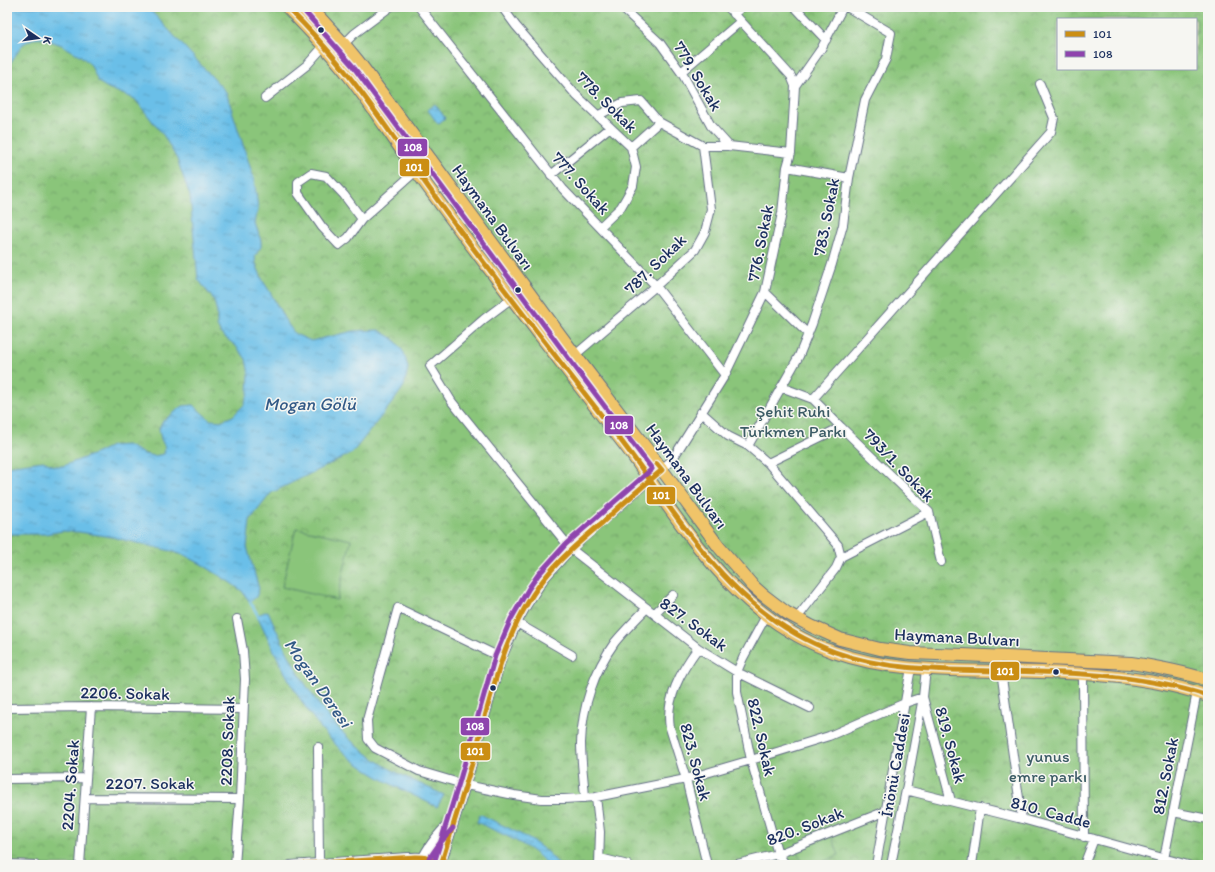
<svg xmlns="http://www.w3.org/2000/svg" width="1215" height="872" font-family="Itim,sans-serif">
  <style>
    .park { fill: url(#park-crowns); stroke: #527a6c; fill-rule: evenodd }
    .garden { fill: #8ac57a; stroke: #527a6c }
    .water { fill: url(#water-ripples); stroke: #4377a3 }
    .lines { fill: none; stroke-linecap: round; stroke-linejoin: round }
    .stream { stroke: #6bbfe8; stroke-width: 2.5 }
    .minor-casing { stroke: #646f85; stroke-width: 10 }
    .highway-casing { stroke: #646f85; stroke-width: 14 }
    .minor { stroke: #fff; stroke-width: 8 }
    .highway { stroke: #f0c469; stroke-width: 12 }
    .bus-1-casing { stroke: #f6f6f2; stroke-width: 8 }
    .bus-2-casing { stroke: #f6f6f2; stroke-width: 8 }
    .bus-1 { stroke: #cb8e13; stroke-width: 5 }
    .bus-2 { stroke: #8e44ad; stroke-width: 5 }
    .bus-dot { fill: #1b2f5e; stroke: #f6f6f2; stroke-width: 1.5 }
    .labels { text-anchor: middle; dominant-baseline: central; stroke-width: 3; stroke-linejoin: round; paint-order: stroke }
    .street-label { font-size: 17px; fill: #1b2f5e; stroke: #f6f6f2 }
    .park-label { font-size: 17px; fill: #3c5c66; stroke: #f6f6f2 }
    .water-label { font-size: 18px; font-style: italic; fill: #335a87; stroke: #f6f6f2 }
    .line-badge { stroke: #f6f6f2; stroke-width: 1.5 }
    .badge-label { font-size: 11px; text-anchor: middle; font-weight: bold; fill: #fff }
  </style>
  <defs>
    <pattern id="park-crowns" width="20" height="18" patternUnits="userSpaceOnUse"><rect width="20" height="18" fill="#8ac57a"/><path d="M2 6a3 3 0 1 1 6 0M12 15a3 3 0 1 1 6 0" fill="none" stroke="#70a067"/></pattern>
    <pattern id="water-ripples" width="26" height="14" patternUnits="userSpaceOnUse"><rect width="26" height="14" fill="#6bbfe8"/><path d="M2 4q2-2 4 0t4 0M15 11q2-2 4 0t4 0" fill="none" stroke="#579cbf"/></pattern>
  </defs>
  <rect width="100%" height="100%" fill="#f6f6f2"/>
  <filter id="ink" filterUnits="userSpaceOnUse"><feTurbulence type="fractalNoise" baseFrequency=".025" numOctaves="2"/><feDisplacementMap in="SourceGraphic" scale="8" xChannelSelector="R" yChannelSelector="G"/><feConvolveMatrix kernelMatrix="1 2 1 2 8 2 1 2 1" color-interpolation-filters="sRGB"/></filter>
  <filter id="wash" filterUnits="userSpaceOnUse"><feTurbulence type="fractalNoise" baseFrequency=".012" numOctaves="4" result="noise"/><feDisplacementMap in="SourceGraphic" scale="16" xChannelSelector="R" yChannelSelector="G"/><feGaussianBlur stdDeviation="0.9" result="paint"/><feColorMatrix in="noise" values="0 0 0 0 0 0 0 0 0 0 0 0 0 0 0 0 0 1.4 0 .05"/><feComposite in="paint" operator="in"/></filter>
  <g filter="url(#wash)">
    <rect width="100%" height="100%" fill="#ece7cd"/>
    <path class="park" d="M7 7H1208V865H7ZM1058 19H1196V69H1058Z"/>
    <path class="garden" d="M296 528 351 540 337 600 282 587Z
      M831 836 839 855 815 865H803L796 849Z"/>
    <path class="water" d="M7 7H145L153 13 226 92 254 179 258 208 255 223 261 241V247L258 251 255 257 256 264 263 281 270 292 285 320 295 334 311 341 354 331 379 330 394 339 404 353 408 368 404 386 395 399 352 453 271 493 250 520 247 547 259 589 256 597 250 602 242 591 231 583 203 565 186 556 171 551 112 537 79 532 63 531 45 534H7V466L43 461 54 466H63L97 453 111 446 127 445 144 454 154 456 164 454 165 447 161 439 159 429 163 421 183 406 193 405 210 420 221 421 233 416 244 405 248 394 249 374 246 359 236 346 221 334 217 326V313L214 300 198 279 190 196 177 159 164 136 135 99 108 88 98 82 91 65 81 56 62 45 42 38 32 39 23 44 7 68Z
      M435 104 445 118 438 124 428 110Z
      M268 611C293 668 323 725 376 760 396 774 421 784 444 795L437 807C410 793 381 781 357 763 308 727 282 668 257 615Z
      M480 814C508 829 539 839 559 865H548C530 844 501 834 477 822Z"/>
    <g class="lines">
      <path class="stream" d="M250 602 259 617"/>
    </g>
  </g>
  <g filter="url(#ink)">
    <g class="lines">
      <g class="minor-casing">
        <path id="minor" d="M419 7 563 189 656 286 725 375
          M502 7 516 26 576 95 631 147 636 167 633 186 621 207 600 227
          M621 7 660 43 683 75 711 126 729 146
          M728 7 791 76 795 86
          M795 7 826 40
          M734 14 742 7
          M344 44 354 34 390 7
          M681 72 741 21
          M265 98 307 65 324 46
          M597 116 622 103 641 101 659 122
          M631 147 659 122 703 146H729L791 153
          M787 167 849 178
          M551 175 609 128
          M362 219 344 195 326 176 311 173 298 182V193L322 227 339 245 348 238 362 219 416 171
          M765 292 808 334
          M512 298 484 319 430 366 452 402 571 549 698 648 737 672 810 708
          M575 355 656 286 695 250 705 232 711 209 703 146
          M781 387 813 399 841 427
          M813 399 1051 132 1054 118 1040 84
          M701 412 728 436 748 446 768 463 838 545 841 557 836 568 797 618
          M748 446 799 356 812 324 832 264 843 225 849 178 865 100 886 59 891 33 847 7
          M768 463 841 427 929 512 841 557
          M929 512 941 562
          M654 614 673 595
          M766 616 743 658 737 672V692L751 760 778 854 786 865
          M517 623 572 655
          M698 648C681 671 665 699 670 728L686 779 707 865
          M502 658 398 608 367 720 368 739 375 748 419 771 466 785 514 795 542 799H564L596 797 686 779 751 760 829 736 905 703 923 697 951 801
          M1001 671 1022 819
          M1083 674 1084 837
          M7 708 91 707 243 709
          M318 747 319 863
          M7 779 85 778
          M906 790 1022 819 1188 865
          M596 797 600 832 599 865
          M85 798 240 799
          M585 798C584 780 581 761 581 743 582 707 594 671 615 642 625 630 636 619 647 608
          M1173 812 1208 819
          M423 857C431 841 444 828 456 815
          M600 858 628 865
          M7 864 35 865
          M80 865 91 707
          M235 865 240 799 245 679 243 651 237 619
          M290 865 408 857C418 857 431 855 438 865
          M412 865 416 860 423 858
          M441 865 466 785 494 685 502 658 517 623 527 605 544 579 571 549 672 460 725 375 765 292 782 213 787 167 791 153 795 86 821 49 843 7
          M733 865 778 854 886 811
          M876 865 911 668
          M891 865 906 790 923 697 926 669
          M972 865 980 808
          M1084 865 1094 839
          M1161 865 1164 859 1197 692"/>
      </g>
      <g class="highway-casing">
        <path id="highway" d="M287 7C308 29 330 51 349 76 373 107 394 140 417 172 476 254 539 333 600 413 613 430 626 446 638 463 690 538 743 621 834 652 888 671 944 670 1000 671 1051 672 1103 673 1154 682 1172 685 1190 690 1208 696
          M310 7 344 44 358 61 575 355 649 452 719 547 753 586 762 594 787 613 811 626 840 639 880 649 910 653 963 655 1131 663C1157 667 1183 672 1208 680"/>
      </g>
      <use href="#minor" class="minor"/>
      <use href="#highway" class="highway"/>
      <g class="bus-1-casing">
        <path id="bus-1" d="M287 7C306 26 324 45 341 66 376 109 406 157 439 202 497 282 559 360 619 438 683 521 730 614 835 652 887 671 945 670 1000 671 1070 672 1141 674 1208 696
          M290 865 416 857C425 857 432 858 438 865
          M441 865C453 825 466 786 477 746 493 688 506 627 544 579 561 557 582 540 603 522 622 504 642 487 662 470L657 464"/>
      </g>
      <g class="bus-2-casing">
        <path id="bus-2" d="M305 12 352 65 569 359 652 469 566 544 538 575 529 588 511 619 495 656 459 783 434 863
          M380 865 426 863 440 843 453 828"/>
      </g>
      <use href="#bus-1" class="bus-1"/>
      <use href="#bus-2" class="bus-2"/>
    </g>
  </g>
  <g class="bus-dot">
    <circle cx="321" cy="30" r="3.5"/>
    <circle cx="518" cy="290" r="3.5"/>
    <circle cx="1056" cy="672" r="3.5"/>
    <circle cx="493" cy="688" r="3.5"/>
  </g>
  <g class="labels">
    <g class="street-label">
      <text transform="translate(698 76) rotate(59)">779. Sokak</text>
      <text transform="translate(607 102) rotate(45)">778. Sokak</text>
      <text transform="translate(581 183) rotate(48)">777. Sokak</text>
      <text transform="translate(493 217) rotate(54)">Haymana Bulvarı</text>
      <text transform="translate(826 217) rotate(-79)">783. Sokak</text>
      <text transform="translate(760 243) rotate(-79)">776. Sokak</text>
      <text transform="translate(655 264) rotate(-44)">787. Sokak</text>
      <text transform="translate(899 465) rotate(46)">793/1. Sokak</text>
      <text transform="translate(687 476) rotate(54)">Haymana Bulvarı</text>
      <text transform="translate(694 624) rotate(36)">827. Sokak</text>
      <text transform="translate(957 637) rotate(3)">Haymana Bulvarı</text>
      <text transform="translate(125 693) rotate(1)">2206. Sokak</text>
      <text transform="translate(762 737) rotate(77)">822. Sokak</text>
      <text transform="translate(227 741) rotate(-88)">2208. Sokak</text>
      <text transform="translate(951 745) rotate(75)">819. Sokak</text>
      <text transform="translate(696 762) rotate(75)">823. Sokak</text>
      <text transform="translate(895 765) rotate(-80)">İnönü Caddesi</text>
      <text transform="translate(1165 776) rotate(-79)">812. Sokak</text>
      <text x="150" y="783">2207. Sokak</text>
      <text transform="translate(70 785) rotate(-86)">2204. Sokak</text>
      <text transform="translate(1051 812) rotate(15)">810. Cadde</text>
      <text transform="translate(805 826) rotate(-21)">820. Sokak</text>
    </g>
    <g class="park-label">
      <text x="793" y="411">Şehit Ruhi<tspan x="793" dy="20">Türkmen Parkı</tspan></text>
      <text x="1048" y="756">yunus<tspan x="1048" dy="20">emre parkı</tspan></text>
    </g>
    <g class="water-label">
      <text x="310" y="404">Mogan Gölü</text>
      <text transform="translate(318 683) rotate(55)">Mogan Deresi</text>
    </g>
  </g>
  <g class="line-badge">
    <rect x="397" y="138" width="31" height="19" rx="4" fill="#8e44ad"/>
    <rect x="399" y="158" width="31" height="19" rx="4" fill="#cb8e13"/>
    <rect x="604" y="415" width="30" height="20" rx="4" fill="#8e44ad"/>
    <rect x="646" y="486" width="30" height="19" rx="4" fill="#cb8e13"/>
    <rect x="990" y="661" width="30" height="20" rx="4" fill="#cb8e13"/>
    <rect x="460" y="717" width="30" height="19" rx="4" fill="#8e44ad"/>
    <rect x="460" y="742" width="31" height="19" rx="4" fill="#cb8e13"/>
  </g>
  <g class="badge-label">
    <text x="413" y="151">108</text>
    <text x="414" y="171">101</text>
    <text x="619" y="429">108</text>
    <text x="661" y="499">101</text>
    <text x="1005" y="675">101</text>
    <text x="475" y="730">108</text>
    <text x="475" y="755">101</text>
  </g>
  <rect width="1215" height="872" fill="none" stroke="#f6f6f2" stroke-width="24"/>
  <rect x="1057" y="18" width="140" height="52" fill="#f6f6f2" stroke="#9ea6b7"/>
  <rect x="1065" y="31" width="20" height="6" fill="#cb8e13" stroke="#9ea6b7"/>
  <text x="1093" y="38" font-size="12" fill="#1b2f5e">101</text>
  <rect x="1065" y="51" width="20" height="6" fill="#8e44ad" stroke="#9ea6b7"/>
  <text x="1093" y="58" font-size="12" fill="#1b2f5e">108</text>
  <g transform="translate(38 38) rotate(103)" stroke="#f6f6f2" stroke-width="3" paint-order="stroke">
  <path d="M0-3L7 15L0 10L-7 15Z" fill="#1b2f5e"/>
  <text y="-6" font-size="11" font-weight="bold" text-anchor="middle" fill="#1b2f5e">K</text>
  </g>
</svg>
